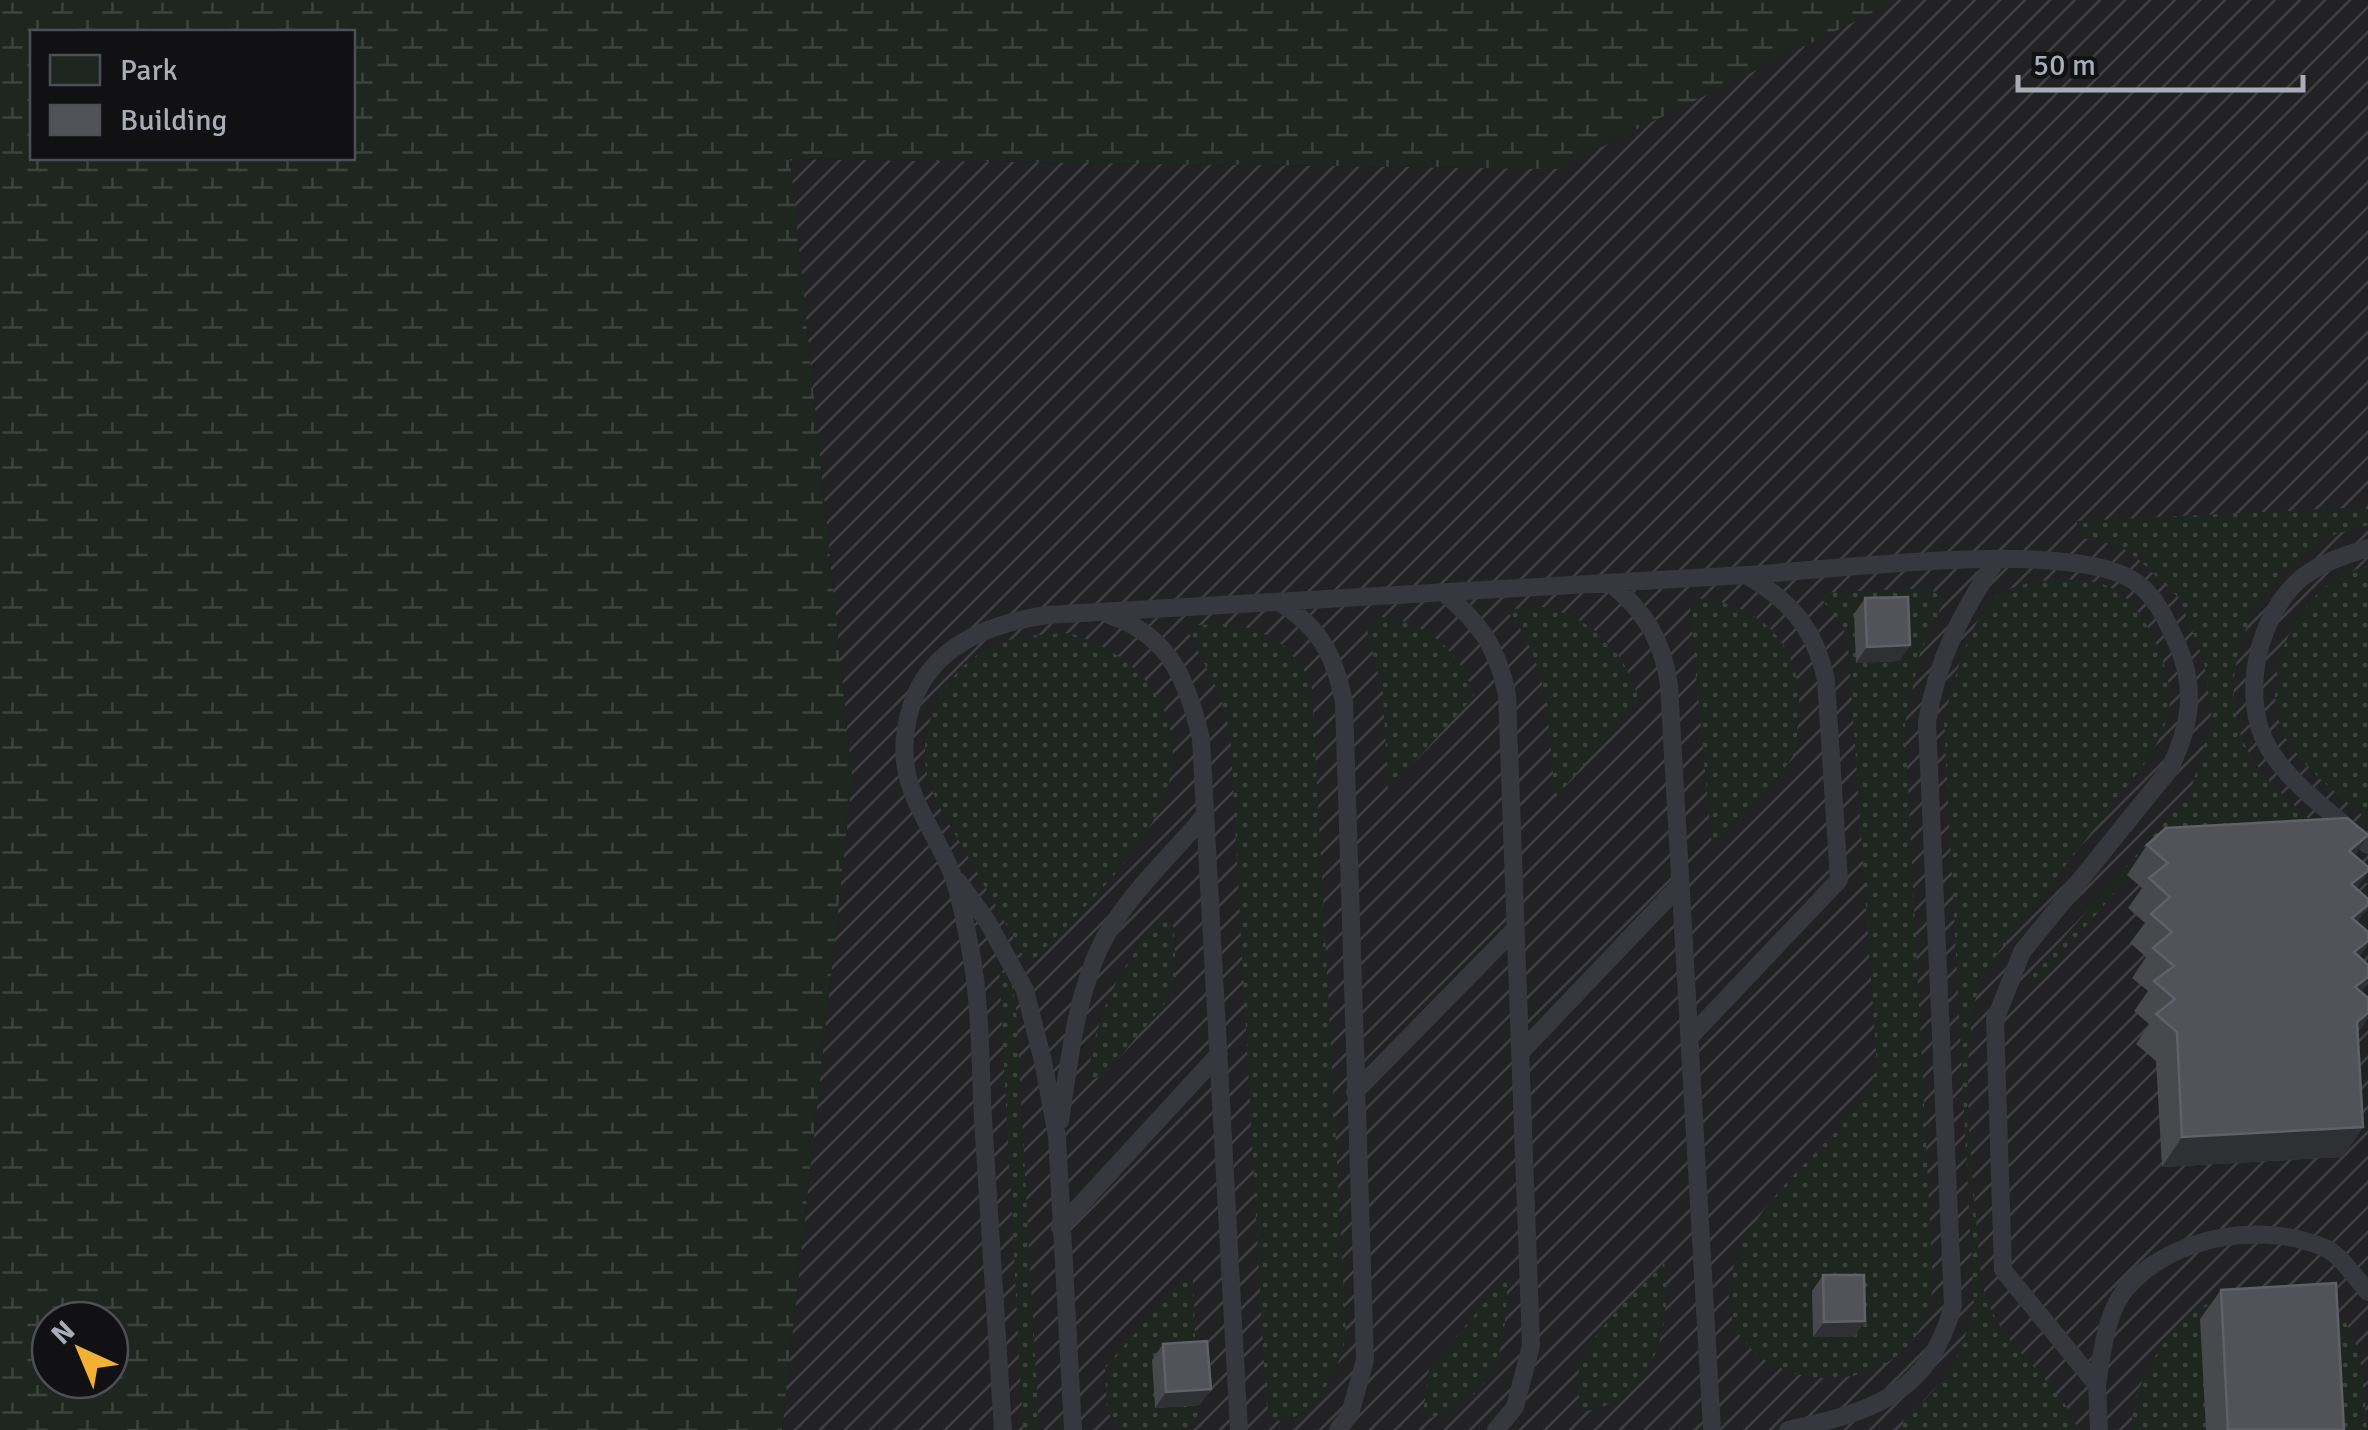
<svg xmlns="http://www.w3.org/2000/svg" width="2368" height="1430" font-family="Signika,sans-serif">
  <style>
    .industrial { fill: url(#industrial-furrows) }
    .green { fill: url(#green-dots) }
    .wetland { fill: url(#wetland-marsh); fill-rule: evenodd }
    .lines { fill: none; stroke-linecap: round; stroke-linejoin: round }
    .service { stroke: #37383d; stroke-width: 18 }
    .wall { fill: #47494d }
    .shaded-wall { fill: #2f3033 }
    .building { fill: #525359; stroke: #5f6168; stroke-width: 2.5 }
  </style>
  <defs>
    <pattern id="industrial-furrows" width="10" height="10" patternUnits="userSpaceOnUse" patternTransform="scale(2.5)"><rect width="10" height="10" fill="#222225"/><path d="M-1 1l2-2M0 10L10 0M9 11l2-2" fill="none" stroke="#3f3f43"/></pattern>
    <pattern id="green-dots" width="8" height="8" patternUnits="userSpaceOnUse" patternTransform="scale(2.5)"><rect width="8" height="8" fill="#1e261f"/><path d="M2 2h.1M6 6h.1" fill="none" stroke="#3c433d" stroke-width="1.8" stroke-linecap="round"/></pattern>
    <pattern id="wetland-marsh" width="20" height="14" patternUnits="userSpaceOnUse" patternTransform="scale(2.5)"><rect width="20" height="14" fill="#1e261f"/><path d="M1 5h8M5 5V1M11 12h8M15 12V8" fill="none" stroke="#3c433d"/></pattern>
  </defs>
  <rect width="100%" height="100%" fill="#161618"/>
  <path class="industrial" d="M1898 0H2368V1430H782L852 778 790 159 1556 169Z"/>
  <path class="green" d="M2366 507 2368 525C2356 529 2342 531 2331 536 2256 569 2208 677 2248 751 2271 793 2332 837 2368 870V884L2348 865 2146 857 2033 987 2031 975 2189 795 2212 721 2204 661 2180 599 2137 558 2119 546 2078 537 2077 521Z
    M2368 566V820C2342 797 2310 774 2290 745 2249 686 2298 579 2368 566Z
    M2065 579C2083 580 2102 581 2117 591 2145 610 2167 660 2170 693 2172 716 2160 738 2149 758L1986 968C1952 1040 1976 1196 1981 1280 1997 1352 2058 1373 2078 1430H1902C1903 1412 1913 1410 1925 1399 1953 1373 1964 1343 1974 1307L1944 721C1952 687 1971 609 2003 592 2022 582 2045 580 2065 579Z
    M1930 588 1944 601 1920 653 1905 724 1933 1284C1921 1430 1688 1393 1735 1262 1758 1197 1826 1149 1867 1096L1877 1067 1848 644 1842 625 1817 593Z
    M1696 598C1767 604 1807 652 1798 723 1797 732 1797 746 1794 754 1785 773 1729 827 1712 847L1690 609Z
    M1537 606C1590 615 1624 648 1639 700L1555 798C1548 731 1552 663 1506 610Z
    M1380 617C1425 619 1463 654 1474 696L1388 792 1383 693 1367 630 1370 621Z
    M1229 624C1270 630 1298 649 1312 688L1346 1334C1340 1370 1320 1408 1284 1422L1273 1419 1266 1403 1230 731 1219 693 1188 631 1197 625Z
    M1070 633C1110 647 1143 667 1162 706 1210 807 1088 898 1029 966 1007 926 985 886 962 846 950 825 934 802 928 778 914 724 950 660 1002 642 1025 635 1046 634 1070 633Z
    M1169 920 1174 928 1176 983 1171 996 1104 1076 1093 1079 1088 1073C1099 1008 1117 972 1158 921Z
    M999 968 1012 987 1016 1007 1039 1430H1023Z
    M1664 1263C1673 1321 1657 1400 1586 1411 1550 1362 1634 1295 1664 1263Z
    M1186 1276 1193 1281 1196 1357 1155 1407 1200 1405 1197 1418 1183 1430H1119L1107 1411 1105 1367Z
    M1503 1281 1507 1284C1506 1347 1499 1398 1428 1419L1423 1414 1429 1369Z
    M2230 1295C2257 1297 2289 1295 2315 1301 2366 1313 2364 1391 2367 1430H2132C2129 1390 2166 1328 2200 1308 2209 1302 2220 1299 2230 1295Z"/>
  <path class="wetland" d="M0 0H1898L1557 169 790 159 852 778 782 1430H0ZM32 32H352V158H32ZM50 1320H110V1380H50Z"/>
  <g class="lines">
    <path class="service" d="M2368 548C2346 555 2323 562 2304 576 2258 612 2239 696 2268 747 2290 785 2336 816 2368 845
      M1746 575C1832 570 2064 539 2131 579 2155 593 2167 621 2178 646 2197 690 2190 728 2169 770L2022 952 1995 1020 2003 1270 2097 1385 2099 1430
      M1610 583C1645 611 1663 641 1669 685L1712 1430
      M1444 593C1480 623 1497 647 1507 694L1531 1346 1515 1407 1496 1430
      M1279 602C1320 627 1335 656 1344 703L1365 1360 1350 1414 1338 1430
      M1111 616C1170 635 1188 683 1201 739L1239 1430
      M958 881 987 921 1025 990 1043 1061 1057 1136 1073 1430
      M1520 1053 1680 885
      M1355 1092 1514 930
      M1060 1121C1069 1063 1075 1003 1099 949 1122 900 1170 857 1204 816
      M1060 1227 1219 1054
      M2097 1385C2102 1353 2106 1308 2130 1284 2178 1235 2263 1221 2325 1248 2341 1255 2356 1279 2368 1292
      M1003 1430C996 1326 990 1223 983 1119 980 1064 981 1007 971 953 966 927 961 896 951 871 926 812 889 780 911 707 930 646 990 623 1047 615L1746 575C1791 601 1815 629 1826 680L1839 880 1690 1037
      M1788 1430C1870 1412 1929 1396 1953 1305L1927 722C1937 660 1961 613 1996 561"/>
  </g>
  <path class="wall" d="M1865 598 1910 645 1899 661 1856 663 1854 614Z
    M2147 845 2354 856 2368 867V872L2356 889 2357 923 2368 932V944L2359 957 2368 965V982L2361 992 2368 998V1018L2358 1032 2363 1127 2342 1157 2162 1167 2156 1061 2136 1044 2149 1024 2134 1011 2148 991 2132 978 2146 957 2130 943 2145 923 2128 908 2142 888 2127 875Z
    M1823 1275 1854 1337H1813L1812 1291Z
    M2221 1290 2344 1430H2206L2200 1319Z
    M1163 1344 1200 1405 1155 1408 1152 1360Z"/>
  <path class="shaded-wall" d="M1910 645 1899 661 1856 663 1867 647Z
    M2368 836 2348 865 2349 851Z
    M2368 871V872L2349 899 2351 884Z
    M2368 905V907L2351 931 2352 918Z
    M2368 941V944L2353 966 2354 952Z
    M2368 977V982L2355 1001V987Z
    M2368 1013V1018L2356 1034 2357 1022Z
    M2363 1127 2342 1157 2162 1167 2182 1137Z
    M1865 1321 1854 1337H1813L1824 1322Z
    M1211 1389 1200 1405 1155 1408 1166 1392Z"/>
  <path class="building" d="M1908 597 1910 645 1867 647 1865 598Z
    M2347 818 2368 835 2349 851 2368 867V871L2351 884 2368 899V905L2352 918 2368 932V941L2354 952 2368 965V977L2355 987 2368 998V1013L2357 1022 2363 1127 2182 1137 2177 1032 2156 1014 2175 999 2154 981 2174 966 2153 948 2172 932 2151 914 2170 897 2149 878 2168 863 2147 845 2166 828Z
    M1823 1275H1864L1865 1321 1824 1322Z
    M2336 1283 2344 1430H2228L2221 1290Z
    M1207 1341 1211 1389 1166 1392 1163 1344Z"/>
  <rect x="30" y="30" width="325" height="130" fill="#111113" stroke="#4d4f55" stroke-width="2.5"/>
  <rect x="50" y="55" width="50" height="30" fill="#1e261f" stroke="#4d4f55" stroke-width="2.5"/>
  <text x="120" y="80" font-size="30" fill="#a8adb8">Park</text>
  <rect x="50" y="105" width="50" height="30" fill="#525359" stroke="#4d4f55" stroke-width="2.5"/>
  <text x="120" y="130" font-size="30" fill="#a8adb8">Building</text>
  <g transform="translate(80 1350) rotate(316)"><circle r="48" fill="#111113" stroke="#4d4f55" stroke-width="2.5"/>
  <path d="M0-8L18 38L0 25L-18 38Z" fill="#f2b134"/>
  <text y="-15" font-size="28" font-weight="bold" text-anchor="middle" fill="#a8adb8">N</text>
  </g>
  <path d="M2018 75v15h285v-15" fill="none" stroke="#a8adb8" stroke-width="5"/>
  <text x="2033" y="75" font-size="30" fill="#a8adb8" stroke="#111113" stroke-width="8" paint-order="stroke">50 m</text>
</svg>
